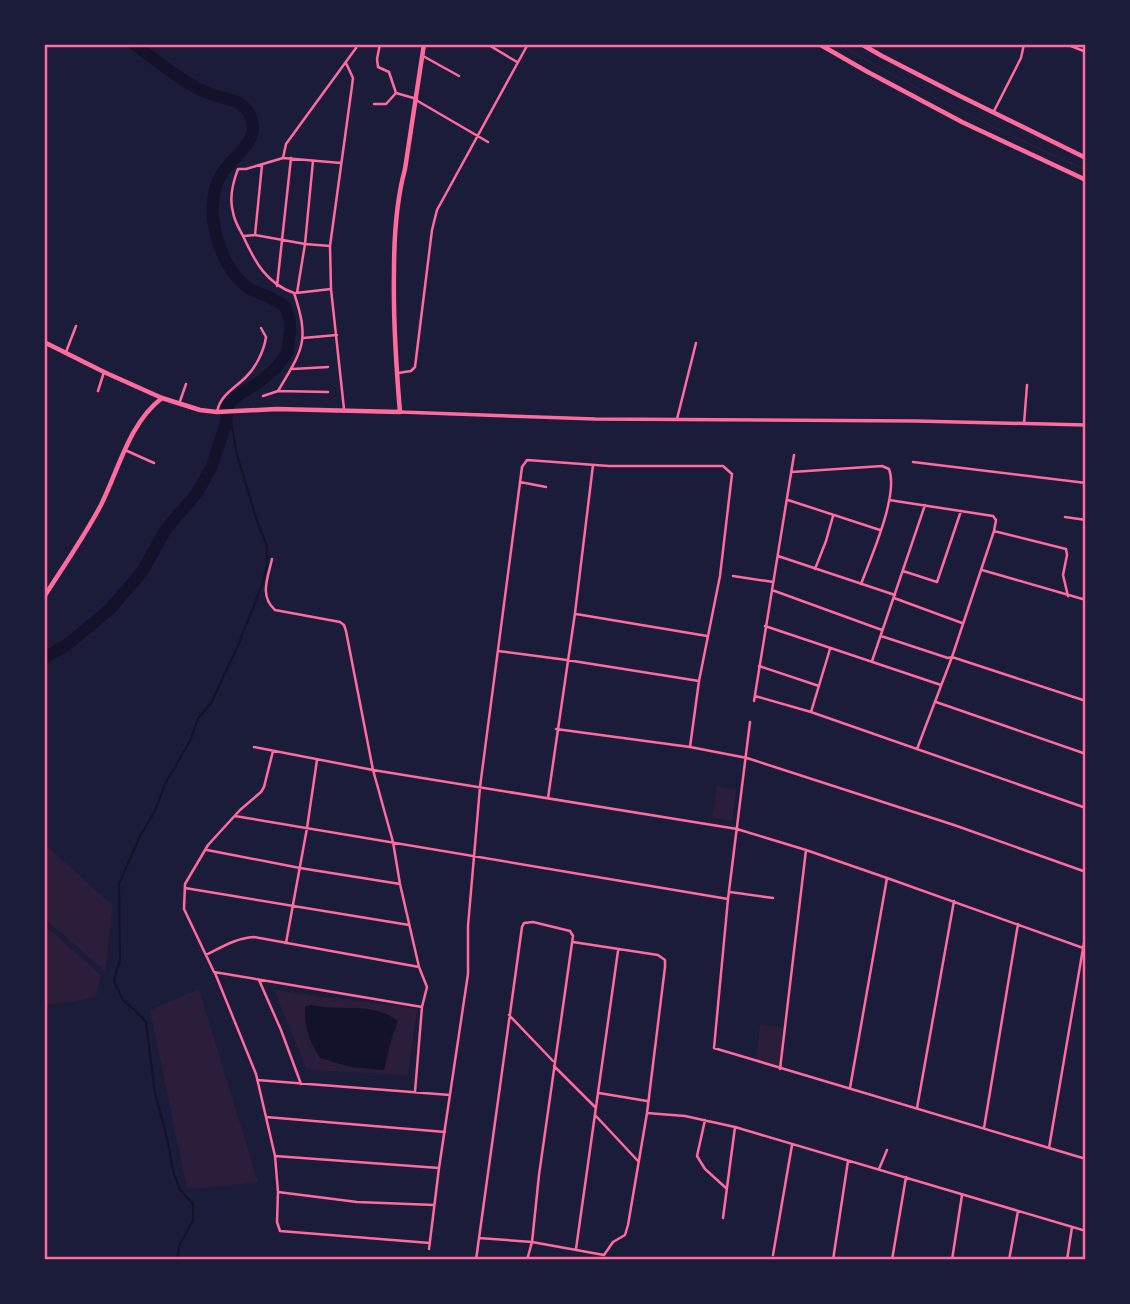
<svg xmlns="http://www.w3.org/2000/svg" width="1130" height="1304" font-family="'Crimson Pro',serif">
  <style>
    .green { fill: #2a1e3b }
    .water { fill: #12122b }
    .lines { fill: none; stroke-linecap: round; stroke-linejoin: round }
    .stream { stroke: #12122b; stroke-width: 2 }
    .river { stroke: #12122b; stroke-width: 12 }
    .minor { stroke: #ff6b9d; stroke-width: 2.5 }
    .tertiary { stroke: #ff6b9d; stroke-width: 3.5 }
    .secondary { stroke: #ff6b9d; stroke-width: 4.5 }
    .trunk { stroke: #ff6b9d; stroke-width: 4.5 }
    .neatline { fill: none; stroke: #ff6b9d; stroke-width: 2.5 }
  </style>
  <rect width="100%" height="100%" fill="#1b1b3a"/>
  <path class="green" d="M836 44H841C919 91 1003 132 1086 169V171C1001 133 917 91 836 44Z
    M717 786 736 789 732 821 712 818Z
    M44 843 113 906 105 971 44 918Z
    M44 925 101 975 96 997 75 1001 48 1004 44 1001Z
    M199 989 258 1182 187 1189 150 1010Z
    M274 990 417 1009 408 1075 307 1070Z
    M760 1024 783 1028 779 1068 756 1061Z"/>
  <path class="water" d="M312 1005C341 1012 372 1001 398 1021L392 1037 384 1070 351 1067 320 1058C308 1039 305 1029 305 1006Z"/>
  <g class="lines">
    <path class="stream" d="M177 1260 179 1246 193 1220V1204L180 1190 173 1171 168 1142 155 1093 146 1022 135 1010 123 1000 114 981 120 960 119 884 140 836 155 811 165 784 190 741 198 719 211 703 237 648 262 585 267 566V546L258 524 237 455 228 405"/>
    <path class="river" d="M44 658 68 644 110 609 142 572 166 529 197 493 212 466 226 423 228 405 237 396 261 381 276 368 287 353 290 333V320L285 306C279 302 273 299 267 296 260 293 252 291 247 287 218 265 202 207 221 175 229 161 245 152 251 137 255 128 252 114 244 107 235 98 217 98 205 92 179 80 156 60 134 44"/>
    <path class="minor" d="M380 44 377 59 378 67 389 72 396 93
      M487 44 517 62
      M1066 44 1086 52
      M423 56 459 76
      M416 100 488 142
      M374 104H386L396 93 417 99
      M994 111 1021 58 1024 44
      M283 158 286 144 356 48
      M255 235 262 165
      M244 236 255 235 305 244 330 246
      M277 286 291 158
      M296 293 331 289
      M297 293 305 244 313 161
      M303 338 337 335
      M66 352 76 326
      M293 369 328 367
      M398 373 411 371 415 367 432 230 437 210 528 44
      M98 391 104 372
      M278 391C303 349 310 341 294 293 267 284 255 262 244 238 240 230 234 221 233 212 229 198 233 182 238 169H246L283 158 341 163
      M263 396 278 391 328 392
      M179 404 186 384
      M344 409 331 289 330 246 352 86 353 78 346 63
      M217 412C220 395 235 388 246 377 256 367 264 351 266 337L261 328
      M677 419 696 343
      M1024 424 1027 385
      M125 450 154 463
      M913 462 1086 483
      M792 472 882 466 889 469C899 495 871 557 861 584
      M520 482 546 487
      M788 500 880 530
      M889 500 993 516 996 520 994 531 952 657 917 749
      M1065 517 1086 520
      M994 531 1066 549 1067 555 1063 575 1068 596
      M778 556 895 595
      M272 559C268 577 259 596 275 610L340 622 344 625 346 631 373 770 393 842 400 884 419 967 427 987 422 1007 415 1092
      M815 569 826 541 833 516
      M982 570 1086 600
      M903 571 937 582 961 511
      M733 576 773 582
      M772 590 882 630
      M894 598 962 623
      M576 614 707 636
      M765 626 941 685
      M881 636 948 658 952 657 1086 701
      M498 651 567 660 699 681
      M872 661 925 505
      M759 666 819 686
      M755 696 811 712 1086 808
      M754 701 794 455
      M936 702 1086 754
      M811 712 830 649
      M750 722 728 899 714 1048 1086 1159
      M556 729 690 747 747 758 954 825 1086 872
      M254 747 373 770 737 829 806 850 887 878 1086 949
      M273 751 264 787 261 792 240 810 208 845 185 884 184 909 214 972 422 1007
      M548 798 575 613 593 465
      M235 816 728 899
      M207 850 300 868 400 884
      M185 888 409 925
      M730 892 773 898
      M286 943 307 828 317 760
      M206 955C222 947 236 938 254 937L419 967
      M215 973 256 1074 275 1156 278 1192 277 1222 280 1231 430 1243
      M259 980 281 1030 301 1084
      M509 1015 553 1061
      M554 1066 596 1108
      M780 1069 806 850
      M257 1080 450 1095
      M850 1088 887 878
      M599 1093 647 1101
      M917 1108 954 901
      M647 1113 685 1116 735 1127 1086 1231
      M595 1115 638 1161
      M266 1117 445 1132
      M705 1120 697 1156 705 1169 726 1188
      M984 1128 1018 924
      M1049 1148 1086 931
      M275 1156 439 1168
      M879 1169 887 1150
      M278 1192 357 1202 434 1205
      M723 1218 735 1127
      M479 1238 532 1242 604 1255 613 1242 625 1235 628 1225 647 1113 665 967V960L658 955 573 942
      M429 1249 439 1168 468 974V926L480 787 522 467 527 460 609 466H723L732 474 720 576 699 681 690 747
      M576 1249 618 951
      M773 1255 792 1145
      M476 1260 522 927 524 923 533 922 570 931 573 936 539 1175 532 1242 527 1260
      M833 1260 848 1161
      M892 1260 906 1177
      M952 1260 962 1195
      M1009 1260 1018 1211
      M1067 1260 1072 1227"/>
    <path class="tertiary" d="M400 412 595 419 916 421 1086 425"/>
    <path class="secondary" d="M44 342 104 372 162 398 200 410 217 412 277 409 400 412C396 365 393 318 394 271 394 237 396 202 405 169L424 44
      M44 597C63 567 84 537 101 505 119 469 129 423 162 398"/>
    <path class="trunk" d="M819 44 866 71 962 122 1086 180
      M861 44 882 56 960 96 1086 158"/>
  </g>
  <rect width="1130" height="1304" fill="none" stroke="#1b1b3a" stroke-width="91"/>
  <rect x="46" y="46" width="1038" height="1212" class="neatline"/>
</svg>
